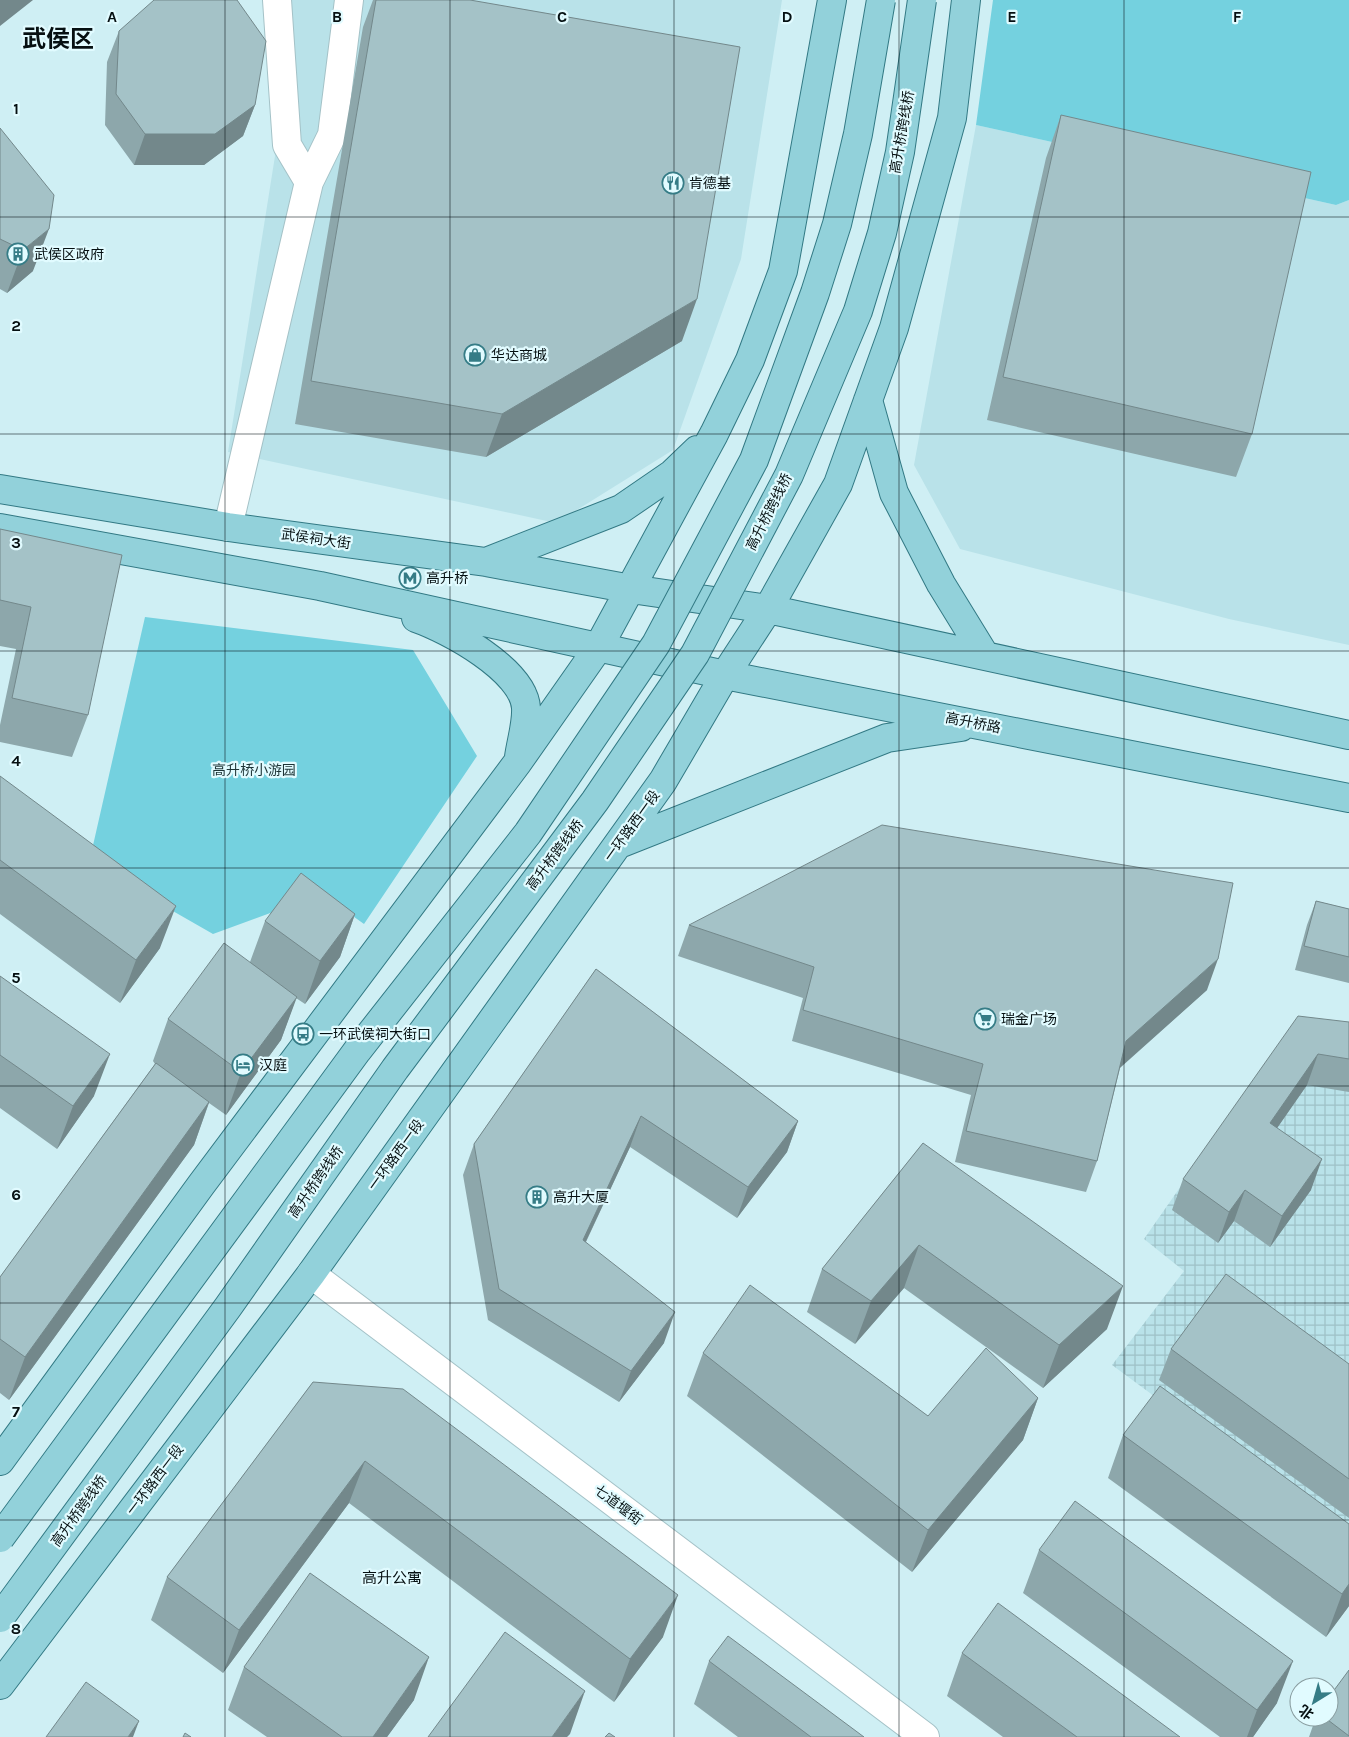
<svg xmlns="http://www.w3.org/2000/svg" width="1349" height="1737" font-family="Karla,'Noto Sans SC',sans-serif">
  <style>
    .built { fill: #b9e2e9 }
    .industrial { fill: url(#industrial-grid) }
    .park { fill: #74d1df }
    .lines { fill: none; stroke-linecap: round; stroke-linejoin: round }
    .minor-casing { stroke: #a4c2c7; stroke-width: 30 }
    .major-casing { stroke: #327984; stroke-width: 30 }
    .minor { stroke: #fff; stroke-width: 28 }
    .major { stroke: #92d1da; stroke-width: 28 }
    .major-bridge-casing { stroke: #327984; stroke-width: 30; stroke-linecap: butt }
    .major-bridge { stroke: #92d1da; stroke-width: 28 }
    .wall { fill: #8da7ab }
    .shaded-wall { fill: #73888b }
    .building { fill: #a4c2c7; stroke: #73888b }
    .grid { fill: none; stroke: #061012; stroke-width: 1; stroke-opacity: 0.55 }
    .labels { text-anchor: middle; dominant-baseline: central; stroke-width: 4.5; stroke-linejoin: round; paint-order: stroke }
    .street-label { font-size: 14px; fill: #061012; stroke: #e1fbff }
    .poi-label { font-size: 14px; fill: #061012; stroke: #e1fbff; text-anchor: start }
    .park-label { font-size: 14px; fill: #1d3437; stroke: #e1fbff }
    .neighbourhood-label { font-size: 15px; fill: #061012; stroke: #e1fbff }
    .town-label { font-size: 24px; font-weight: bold; fill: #061012; stroke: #e1fbff }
    .grid-label { font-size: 16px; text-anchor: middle; font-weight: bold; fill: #061012; stroke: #e1fbff; stroke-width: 4.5; stroke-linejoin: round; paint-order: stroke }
  </style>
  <defs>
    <pattern id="industrial-grid" width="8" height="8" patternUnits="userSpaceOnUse" patternTransform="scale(1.25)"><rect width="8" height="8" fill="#b9e2e9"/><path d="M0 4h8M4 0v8" fill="none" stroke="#9ec1c7"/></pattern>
  </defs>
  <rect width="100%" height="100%" fill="#cfeff4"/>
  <path class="built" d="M263 0H782L741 259 673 450 556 523 228 452 275 156Z
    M976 125 1336 205 1349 200V645L1229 619 960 549 914 465Z"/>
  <path class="industrial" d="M1291 1028 1349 1035V1540L1112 1365 1184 1271 1144 1239Z"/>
  <path class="park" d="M993 0H1349V200L1336 205 976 125Z
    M145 617 413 650 477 756 364 924 322 894 213 934 89 863Z"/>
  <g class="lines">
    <g class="minor-casing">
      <path id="minor" d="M309 182 332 135 349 0
        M228 527 309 182 287 145 277 0
        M311 1274 925 1737"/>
    </g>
    <g class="major-casing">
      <path id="major" d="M868 400 894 493 941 584 984 654
        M0 489 228 527 486 562 631 589 768 609 1349 735
        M0 528 320 586 725 675 1349 798
        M486 562 621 509 672 474 697 450
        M416 618C448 629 524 670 526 708 527 723 521 742 519 757
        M619 844 887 738 961 727
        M0 1461 201 1185 518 762 598 648 714 434 750 360 783 271 832 0
        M0 1685 311 1274 663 781 725 675 768 609 838 484 894 328 952 118 966 0"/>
    </g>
    <use href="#minor" class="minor"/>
    <use href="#major" class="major"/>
    <g class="major-bridge-casing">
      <path id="major-bridge" d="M0 1538 357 1051 528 833 656 644 754 460 815 293 837 224 858 134 881 0
        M0 1618 228 1307 395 1069 595 801 695 654 789 475 858 311 882 233 900 152 922 0"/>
    </g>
    <use href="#major-bridge" class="major-bridge"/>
  </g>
  <path class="wall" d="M373 0H470L682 341 486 457 295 424 363 27Z
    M119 31 255 105 243 136 204 165H134L105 125 107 62Z
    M1061 115 1252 434 1236 477 987 420 1046 158Z
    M0 128 33 271 7 293 0 289Z
    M0 529 88 715 72 757 0 742V725L16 649 0 646Z
    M0 776 160 948 120 1003 0 914Z
    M1316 901 1349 909V983L1295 970 1307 925Z
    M355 914 340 957 305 1004 296 998 281 1040 226 1115 209 1103 194 1145 9 1400 0 1393V1277L155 1064 153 1061 168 1019 250 962 265 921Z
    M689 925 1207 990 1120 1068 1097 1161 1086 1192 955 1162 971 1095 792 1041 803 998 678 956Z
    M596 969 798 1121 787 1152 737 1218 630 1147 586 1242 664 1343 619 1402 488 1320 463 1175 474 1144Z
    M0 976 94 1096 57 1149 0 1108Z
    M1349 1022V1092L1307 1085 1277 1128 1311 1190 1270 1247 1234 1221 1218 1243 1172 1210 1183 1179Z
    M923 1143 1107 1329 1043 1388 904 1288 855 1344 807 1312 822 1269Z
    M1171 1349 1349 1364V1518L1159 1380Z
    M703 1353 928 1416 1038 1398 1023 1440 912 1572 687 1396Z
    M313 1382 663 1637 614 1702 349 1503 223 1673 151 1620 167 1577Z
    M1123 1435 1349 1524V1606L1326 1637 1108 1478Z
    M1039 1550 1277 1703 1253 1737H1220L1023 1593Z
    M962 1653 1180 1737H1003L947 1696Z
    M709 1661 864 1737H738L694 1704Z
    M244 1667 414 1700 387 1737H267L228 1710Z
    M1349 1670V1737H1309L1316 1717H1329Z"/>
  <path class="shaded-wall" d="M0 0H33L0 26Z
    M255 105 243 136 204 165H134L145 134Z
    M49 229 33 271 7 293 23 250Z
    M697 299 682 341 486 457 502 414Z
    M176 906 160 948 120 1003 136 960Z
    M355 914 340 957 305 1004 320 961Z
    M1218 959 1207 990 1115 1072 1126 1041Z
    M297 997 281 1040 226 1115 241 1072Z
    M110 1054 94 1096 57 1149 73 1106Z
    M1318 1054 1307 1085 1259 1154 1270 1123Z
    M209 1102 194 1145 9 1400 25 1357Z
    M641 1116 630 1147 572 1271 583 1240Z
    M798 1121 787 1152 737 1218 748 1187Z
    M1322 1159 1311 1190 1270 1247 1282 1216Z
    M1245 1190 1234 1221 1218 1243 1229 1212Z
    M919 1245 904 1288 855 1344 871 1301Z
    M1123 1286 1107 1329 1043 1388 1059 1345Z
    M675 1312 664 1343 619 1402 631 1371Z
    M1038 1398 1023 1440 912 1572 928 1530Z
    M365 1461 349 1503 223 1673 239 1630Z
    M1349 1584V1606L1326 1637 1342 1594Z
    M678 1595 663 1637 614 1702 630 1659Z
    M429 1657 414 1700 387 1737H373Z
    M1293 1661 1277 1703 1253 1737H1247L1257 1710Z
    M585 1691 570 1734 567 1737H552Z
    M139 1721 133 1737H128Z"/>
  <path class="building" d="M154 0H237L266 41 255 105 215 134H145L116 94 119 31Z
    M376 0H470L740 47 697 299 502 414 311 381Z
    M1061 115 1311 172 1252 434 1003 377Z
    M0 128 54 195 49 229 23 250 0 239Z
    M0 529 122 555 88 715 12 698 31 607 0 600Z
    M0 776 176 906 136 960 0 860Z
    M882 825 1233 883 1218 959 1126 1041 1097 1161 966 1131 983 1064 803 1010 814 967 689 925Z
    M301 873 355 914 320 961 265 921Z
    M1316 901 1349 909V957L1304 946Z
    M224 943 297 997 241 1072 168 1019Z
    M596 969 798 1121 748 1187 641 1116 583 1240 675 1312 631 1371 499 1289 474 1144Z
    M0 976 110 1054 73 1106 0 1055Z
    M1298 1016 1349 1022V1059L1318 1054 1270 1123 1322 1159 1282 1216 1245 1190 1229 1212 1183 1179Z
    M156 1063 209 1102 25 1357 0 1339V1277Z
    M923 1143 1123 1286 1059 1345 919 1245 871 1301 822 1269Z
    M1226 1274 1349 1364V1479L1171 1349Z
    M750 1285 928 1416 986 1348 1038 1398 928 1530 703 1353Z
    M313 1382 403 1389 678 1595 630 1659 365 1461 239 1630 167 1577Z
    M1160 1386 1349 1524V1584L1342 1594 1123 1435Z
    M1075 1501 1293 1661 1257 1710 1039 1550Z
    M310 1573 429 1657 373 1737H342L244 1667Z
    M998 1603 1180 1737H1077L962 1653Z
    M505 1632 585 1691 552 1737H428Z
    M728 1636 864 1737H811L709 1661Z
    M1349 1670V1736L1324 1717H1329V1697Z
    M86 1682 139 1721 128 1737H46Z
    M185 1733 191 1737H183Z
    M609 1733 615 1737H605Z"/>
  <path class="grid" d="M225 0V1737M450 0V1737M674 0V1737M899 0V1737M1124 0V1737M0 217H1349M0 434H1349M0 651H1349M0 868H1349M0 1086H1349M0 1303H1349M0 1520H1349"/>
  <defs>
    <g id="restaurant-ring" transform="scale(1.125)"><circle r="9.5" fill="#e1fbff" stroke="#357c86" stroke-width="1.5"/><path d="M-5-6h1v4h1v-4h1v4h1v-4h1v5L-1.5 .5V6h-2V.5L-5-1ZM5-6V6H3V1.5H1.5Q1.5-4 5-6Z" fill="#357c86"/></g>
    <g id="building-ring" transform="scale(1.125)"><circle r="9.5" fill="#e1fbff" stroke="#357c86" stroke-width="1.5"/><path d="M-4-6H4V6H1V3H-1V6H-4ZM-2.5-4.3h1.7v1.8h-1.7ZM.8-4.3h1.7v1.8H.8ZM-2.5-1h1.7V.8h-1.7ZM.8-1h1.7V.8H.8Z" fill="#357c86"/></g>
    <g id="shop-ring" transform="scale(1.125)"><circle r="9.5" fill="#e1fbff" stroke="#357c86" stroke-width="1.5"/><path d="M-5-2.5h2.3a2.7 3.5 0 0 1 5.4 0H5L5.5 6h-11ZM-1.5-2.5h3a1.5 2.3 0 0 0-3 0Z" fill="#357c86"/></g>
    <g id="metro-ring" transform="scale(1.125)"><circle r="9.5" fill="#e1fbff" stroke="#357c86" stroke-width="1.5"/><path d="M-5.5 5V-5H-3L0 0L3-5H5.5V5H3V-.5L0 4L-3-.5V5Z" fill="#357c86"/></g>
    <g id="supermarket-ring" transform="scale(1.125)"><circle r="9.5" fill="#e1fbff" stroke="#357c86" stroke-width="1.5"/><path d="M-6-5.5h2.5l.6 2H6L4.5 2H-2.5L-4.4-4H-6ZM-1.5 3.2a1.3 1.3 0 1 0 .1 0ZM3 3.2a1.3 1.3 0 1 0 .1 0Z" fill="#357c86"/></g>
    <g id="bus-ring" transform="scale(1.125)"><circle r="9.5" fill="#e1fbff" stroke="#357c86" stroke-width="1.5"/><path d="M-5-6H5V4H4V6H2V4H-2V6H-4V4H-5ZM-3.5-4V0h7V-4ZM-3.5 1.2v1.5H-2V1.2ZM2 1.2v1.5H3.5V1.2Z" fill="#357c86"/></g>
    <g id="hotel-ring" transform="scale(1.125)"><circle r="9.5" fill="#e1fbff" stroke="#357c86" stroke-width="1.5"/><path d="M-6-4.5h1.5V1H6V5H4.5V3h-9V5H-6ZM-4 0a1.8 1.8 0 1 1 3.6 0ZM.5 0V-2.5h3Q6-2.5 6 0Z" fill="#357c86"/></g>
  </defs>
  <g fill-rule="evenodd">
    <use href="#restaurant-ring" x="673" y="183"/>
    <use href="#building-ring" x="18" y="254"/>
    <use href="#shop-ring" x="475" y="355"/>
    <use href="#metro-ring" x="410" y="578"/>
    <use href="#supermarket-ring" x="985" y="1019"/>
    <use href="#bus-ring" x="303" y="1034"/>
    <use href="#hotel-ring" x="243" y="1065"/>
    <use href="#building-ring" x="537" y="1197"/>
  </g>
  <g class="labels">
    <g class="street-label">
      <text transform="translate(902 132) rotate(-80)">高升桥跨线桥</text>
      <text transform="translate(769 512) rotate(-63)">高升桥跨线桥</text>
      <text transform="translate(316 539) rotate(8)">武侯祠大街</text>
      <text transform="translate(973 723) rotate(11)">高升桥路</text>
      <text transform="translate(632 826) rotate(-54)">一环路西一段</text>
      <text transform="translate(555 855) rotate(-53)">高升桥跨线桥</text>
      <text transform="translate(396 1155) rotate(-54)">一环路西一段</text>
      <text transform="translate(316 1182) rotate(-55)">高升桥跨线桥</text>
      <text transform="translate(155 1480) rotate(-53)">一环路西一段</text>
      <text transform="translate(618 1505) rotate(37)">七道堰街</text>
      <text transform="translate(79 1511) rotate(-54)">高升桥跨线桥</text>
    </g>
    <g class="poi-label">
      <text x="689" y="183">肯德基</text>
      <text x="34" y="254">武侯区政府</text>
      <text x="491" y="355">华达商城</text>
      <text x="426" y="578">高升桥</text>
      <text x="1001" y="1019">瑞金广场</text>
      <text x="319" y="1034">一环武侯祠大街口</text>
      <text x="259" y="1065">汉庭</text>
      <text x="553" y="1197">高升大厦</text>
    </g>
    <g class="park-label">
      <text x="254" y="770">高升桥小游园</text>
    </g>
    <g class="neighbourhood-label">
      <text x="392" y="1578">高升公寓</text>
    </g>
    <g class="town-label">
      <text x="58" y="39">武侯区</text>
    </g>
  </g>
  <g class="grid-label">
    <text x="112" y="22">A</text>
    <text x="337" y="22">B</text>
    <text x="562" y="22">C</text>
    <text x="787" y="22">D</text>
    <text x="1012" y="22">E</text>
    <text x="1237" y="22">F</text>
    <text x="16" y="114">1</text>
    <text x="16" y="331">2</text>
    <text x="16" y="548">3</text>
    <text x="16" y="766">4</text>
    <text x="16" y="983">5</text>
    <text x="16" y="1200">6</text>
    <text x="16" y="1417">7</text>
    <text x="16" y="1634">8</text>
  </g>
  <g transform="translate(1314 1702) rotate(217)"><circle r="24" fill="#e1fbff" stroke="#899da0"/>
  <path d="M0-4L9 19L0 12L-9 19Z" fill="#357c86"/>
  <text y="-8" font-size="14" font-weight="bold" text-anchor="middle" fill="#061012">北</text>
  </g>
</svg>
